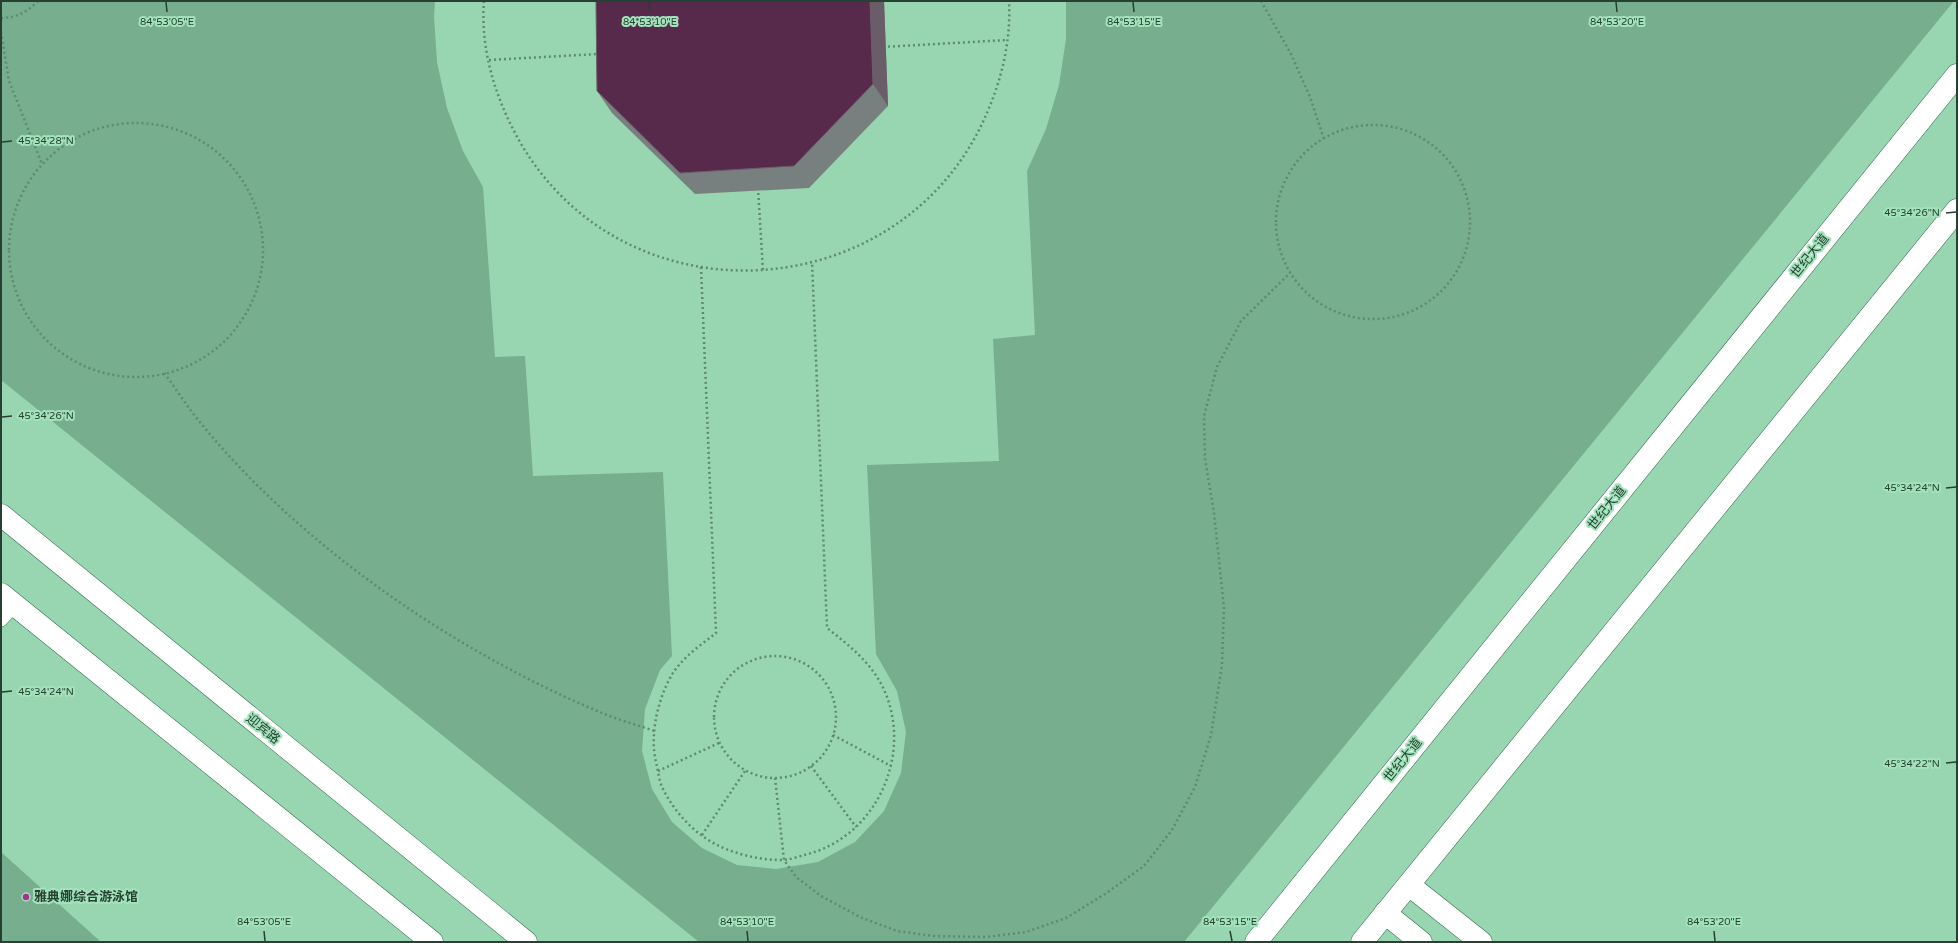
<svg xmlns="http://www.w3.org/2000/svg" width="1958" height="943" font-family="'Varela Round','Noto Sans SC',sans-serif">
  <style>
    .green { fill: #77ae8d }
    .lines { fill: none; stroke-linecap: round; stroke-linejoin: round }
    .service-casing { stroke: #306d4c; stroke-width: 14 }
    .minor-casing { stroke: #306d4c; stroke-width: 23 }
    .secondary-casing { stroke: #306d4c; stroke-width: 23 }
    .path { stroke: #5e8a6f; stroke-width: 2.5; stroke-dasharray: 2 3; stroke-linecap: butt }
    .service { stroke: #fff; stroke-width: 13 }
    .minor { stroke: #fff; stroke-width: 22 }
    .secondary { stroke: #fff; stroke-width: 22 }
    .wall { fill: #77807e }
    .shaded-wall { fill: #6a5d69 }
    .building { fill: #57294b; stroke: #6a5d69 }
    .ticks { fill: none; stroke: #264031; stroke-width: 1.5 }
    .poi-dot { fill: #a5328d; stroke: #a3e3bc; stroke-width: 1.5 }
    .labels { text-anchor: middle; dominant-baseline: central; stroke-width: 4; stroke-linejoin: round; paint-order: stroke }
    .street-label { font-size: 13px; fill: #264031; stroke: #a3e3bc }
    .poi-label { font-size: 13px; font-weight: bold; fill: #264031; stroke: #a3e3bc; text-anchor: start }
    .ticks-label { font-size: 10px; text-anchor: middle; fill: #264031; stroke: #a3e3bc; stroke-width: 4; stroke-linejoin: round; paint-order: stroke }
  </style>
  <rect width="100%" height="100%" fill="#97d6b0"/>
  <path class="green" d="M1 1H435L434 17 437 62 447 108 463 151 483 187 495 357 525 356 533 476 663 472 672 656 660 670 645 709 642 751 652 789 672 822 702 848 737 865 776 869 818 862 855 842 884 811 901 773 906 732 897 691 876 654 867 465 999 461 993 339 1035 335 1027 171 1046 129 1059 85 1066 39V1H1954L1184 942H699L1 380Z
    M1 852 101 942H1Z"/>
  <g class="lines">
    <g class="service-casing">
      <path id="service" d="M1 620 15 605"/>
    </g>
    <g class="minor-casing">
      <path id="minor" d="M1409 885 1481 942
        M1385 913 1421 942"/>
    </g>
    <g class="secondary-casing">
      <path id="secondary" d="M1 515 526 942
        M1 594 432 942
        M1256 942 1957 75
        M1362 942 1957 210"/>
    </g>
    <path class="path" d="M484 1C480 50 496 100 520 142 628 329 909 307 989 108 1003 75 1011 37 1009 1
      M1261 1 1291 54 1310 97 1324 139
      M1 18C17 18 27 12 38 1
      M1 32 9 81 42 164
      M883 47 1007 40
      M489 60 598 54
      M9 250a127 127 0 1 1 254 0a127 127 0 1 1-254 0Z
      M1276 222a97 97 0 1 1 194 0a97 97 0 1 1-194 0Z
      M758 188 763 271
      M701 267 716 633C702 644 686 655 675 670 659 693 649 734 656 762 658 770 659 780 662 787 675 814 698 838 726 849 744 856 762 860 782 860 789 860 797 857 804 855 874 839 913 758 885 692 873 664 850 646 827 628L812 262
      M164 373C175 387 184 402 195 416 296 543 453 651 602 713 619 720 637 725 655 731
      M714 717a61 61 0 1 1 122 0a61 61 0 1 1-122 0Z
      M833 735 891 766
      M811 766 856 827
      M658 771 719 743
      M775 778 784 860 796 877 821 896 860 917 897 931 933 936 986 937 1026 932 1066 918 1105 894 1144 866 1172 830 1195 787 1211 735 1222 665 1224 608 1214 513 1205 459 1204 416 1217 367 1241 321 1290 273
      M702 835 745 771"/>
    <use href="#service" class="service"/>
    <use href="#minor" class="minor"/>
    <use href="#secondary" class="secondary"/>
  </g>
  <path class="wall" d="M596 1H884L888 106 809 188 695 194 612 113 597 91Z"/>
  <path class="shaded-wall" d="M870 1H884L888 106 873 84Z"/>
  <path class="building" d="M596 1H870L873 84 794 166 680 173 597 91Z"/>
  <path class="ticks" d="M166 2 167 12M649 2 650 12M1133 2 1134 12M1616 2 1617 12M2 142 12 141M1946 213 1956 212M2 417 12 416M1946 488 1956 487M2 692 12 691M1946 763 1956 762M264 931 265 941M747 931 748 941M1230 931 1232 941M1714 931 1715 941"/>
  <circle class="poi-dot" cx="26" cy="897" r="4"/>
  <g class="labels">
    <g class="street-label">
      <text transform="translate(1810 256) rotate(-51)">世纪大道</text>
      <text transform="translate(1607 508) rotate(-51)">世纪大道</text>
      <text transform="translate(263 729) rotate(39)">迎宾路</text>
      <text transform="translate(1403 760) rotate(-51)">世纪大道</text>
    </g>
    <g class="poi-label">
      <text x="34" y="897">雅典娜综合游泳馆</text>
    </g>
  </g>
  <g class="ticks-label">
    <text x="167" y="25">84°53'05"E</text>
    <text x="650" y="25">84°53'10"E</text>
    <text x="1134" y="25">84°53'15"E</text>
    <text x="1617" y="25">84°53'20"E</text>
    <text x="46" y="144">45°34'28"N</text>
    <text x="1912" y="216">45°34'26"N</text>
    <text x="46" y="419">45°34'26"N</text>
    <text x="1912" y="491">45°34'24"N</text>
    <text x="46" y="695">45°34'24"N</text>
    <text x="1912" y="767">45°34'22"N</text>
    <text x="264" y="925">84°53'05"E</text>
    <text x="747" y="925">84°53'10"E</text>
    <text x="1230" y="925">84°53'15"E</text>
    <text x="1714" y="925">84°53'20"E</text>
  </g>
  <rect width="1958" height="943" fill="none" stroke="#264031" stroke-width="4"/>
</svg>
